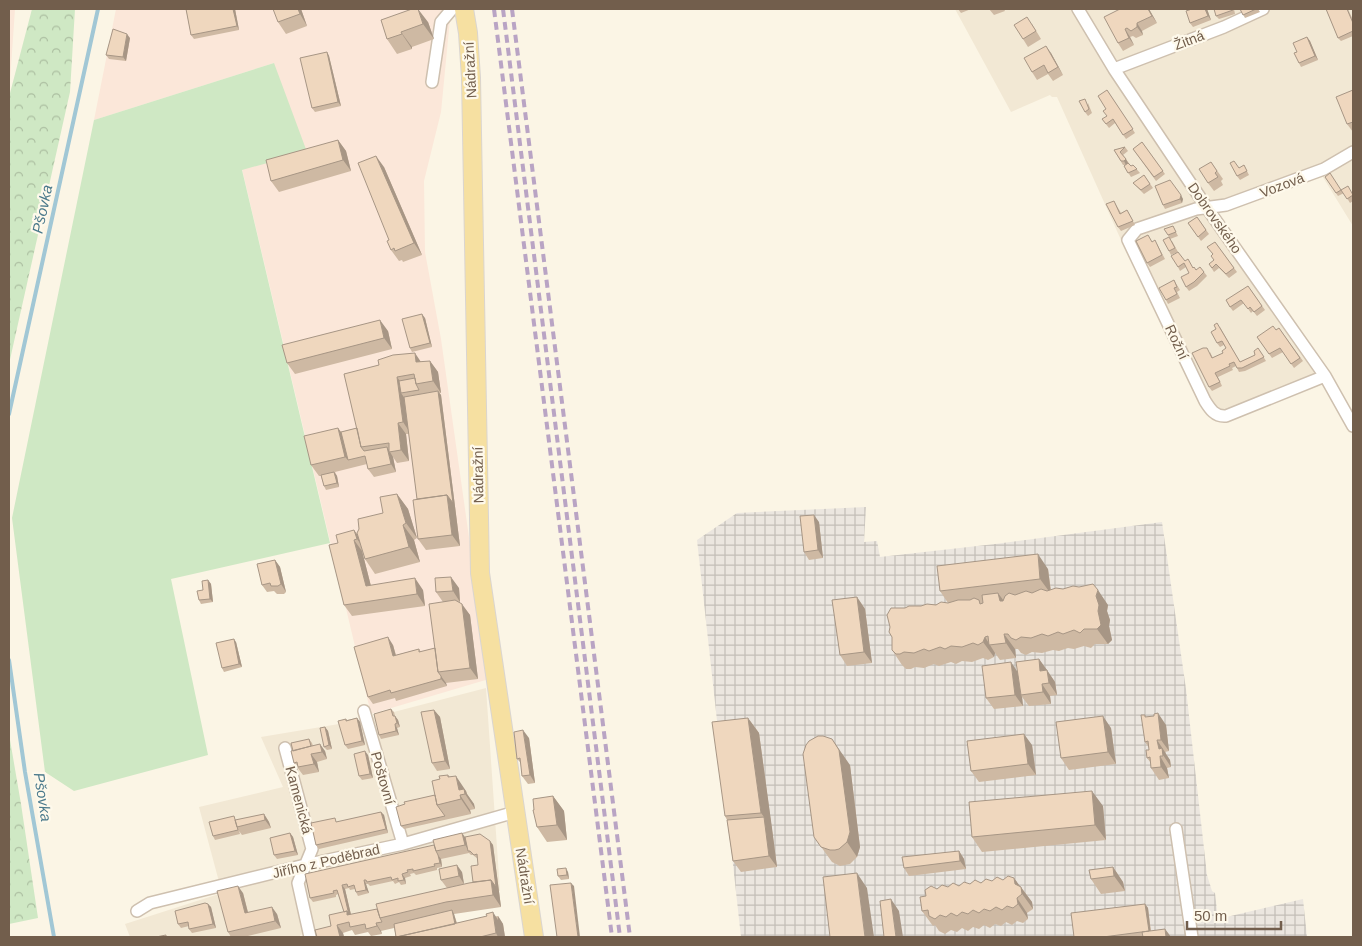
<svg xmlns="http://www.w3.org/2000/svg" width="1362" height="946" font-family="Arial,sans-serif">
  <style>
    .residential { fill: #f2e8d4 }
    .commercial { fill: #fbe7d9 }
    .industrial { fill: url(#industrial-grid) }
    .green { fill: #cfe8c4 }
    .park { fill: url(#park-crowns) }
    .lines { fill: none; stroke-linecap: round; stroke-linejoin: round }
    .stream { stroke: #a1c7d5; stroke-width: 4 }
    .street-casing { stroke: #cec0af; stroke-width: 14 }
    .primary-casing { stroke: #dad5d0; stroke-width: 20 }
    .street { stroke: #fff; stroke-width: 11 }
    .primary { stroke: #f6e0a1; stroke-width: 18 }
    .rail { stroke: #b9a4c4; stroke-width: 4; stroke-dasharray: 8 5; stroke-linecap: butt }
    .wall { fill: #ceb9a3; fill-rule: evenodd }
    .shaded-wall { fill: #a79685 }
    .building { fill: #efd7be; stroke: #a79685 }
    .labels { text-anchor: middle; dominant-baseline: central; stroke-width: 4.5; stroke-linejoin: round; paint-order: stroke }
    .street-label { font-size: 14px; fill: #725e4c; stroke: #fef9eb }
    .water-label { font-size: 15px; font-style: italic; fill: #4a798b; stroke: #fef9eb }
  </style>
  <defs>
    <pattern id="industrial-grid" width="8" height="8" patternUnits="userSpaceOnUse" patternTransform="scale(1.25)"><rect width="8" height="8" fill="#ebe6df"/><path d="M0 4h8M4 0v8" fill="none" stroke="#c3beb7"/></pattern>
    <pattern id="park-crowns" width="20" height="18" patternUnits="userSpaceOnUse" patternTransform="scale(1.25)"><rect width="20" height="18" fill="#cfe8c4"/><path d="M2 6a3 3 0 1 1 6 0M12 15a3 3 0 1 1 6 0" fill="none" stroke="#acbfa1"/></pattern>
  </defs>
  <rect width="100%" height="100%" fill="#fbf5e5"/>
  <path class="residential" d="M955 9H1353V226L1321 174 1205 215 1321 380 1212 420 1121 240 1057 97H1052L1050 95 1011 112Z
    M486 688 500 891 477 894 300 935V937H130L125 924 222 893 199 807 283 787 261 737 363 720Z"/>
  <path class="commercial" d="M9 9H15L9 96Z
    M116 9H451L441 112 424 181 425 252 441 339 489 679 371 714 242 169 274 63 94 120Z"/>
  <path class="industrial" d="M866 507 864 542 877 541 880 557 995 544 1162 522 1186 689 1207 875 1212 891 1215 893 1218 919 1303 899 1307 937H741L697 540 737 513Z"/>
  <path class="green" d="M274 63 307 152 242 170 330 543 171 579 208 755 74 791 45 772 12 518 94 120Z"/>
  <path class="park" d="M32 9H75L70 92 9 364V97Z
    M9 734 21 804 38 918 9 924Z"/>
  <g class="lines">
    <path class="stream" d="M9 414 98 9
      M9 660 25 772 54 937"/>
    <g class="street-casing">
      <path id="street" d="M1078 9 1114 69 1207 208 1325 376 1353 426
        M1114 69 1224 27 1263 9
        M432 82 441 22 452 9
        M1325 376 1226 416C1215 417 1210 409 1205 401L1128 240 1137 229 1196 209 1226 205 1324 169 1353 152
        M364 711 403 844
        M285 748 312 849 298 883 310 937
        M1176 829 1192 937
        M137 911 150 903 305 865 403 844 515 812"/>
    </g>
    <g class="primary-casing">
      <path id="primary" d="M464 9 468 33 471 78 480 573 534 937"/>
    </g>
    <use href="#street" class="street"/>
    <use href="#primary" class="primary"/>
    <path class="rail" d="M494 9 612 937
      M503 9 620 937
      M512 9 630 937"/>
  </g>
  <path class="wall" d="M186 9H235L239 30 194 39 191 35Z
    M301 9 307 26 286 34 278 22Z
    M958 9H971L961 13Z
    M989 9H1004L1005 11 994 15Z
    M1120 9H1149L1157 23 1142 31 1143 35 1136 38 1133 36 1130 37 1134 45 1123 51 1118 43Z
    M1192 9H1207L1211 20 1193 27 1190 23Z
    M1214 9H1234L1235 14 1219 19 1216 16Z
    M1240 9H1258L1260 12 1245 18Z
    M1326 9H1348L1353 20V36L1341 41 1338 38Z
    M381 20 428 22 434 39 412 47V49L397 54 387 39Z
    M1032 24 1041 39 1028 47 1023 39Z
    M1307 37 1310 41 1318 60 1301 67 1299 63 1297 52Z
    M130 38 126 61 109 59 106 55Z
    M327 52 329 56 341 106 315 112 312 108Z
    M1051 53 1063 75 1053 81 1048 74 1037 80 1032 72Z
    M1107 90 1135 133 1126 139 1115 123 1109 128 1102 119 1107 116 1106 109Z
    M1353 90V132L1347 124Z
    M1088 103 1092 113 1088 116 1085 112Z
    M338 140 346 151 351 171 279 192 271 181Z
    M1142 142 1165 174 1156 181 1133 149Z
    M1125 147 1128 151 1123 155 1131 166 1133 165 1140 173 1131 177 1124 166 1125 165H1123L1114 150Z
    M1211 162 1223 179 1221 181 1223 185 1214 191 1208 183Z
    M1244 165 1249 175 1240 180 1237 176 1239 168Z
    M384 167 422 255 403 262 402 260 399 261 391 250 389 240Z
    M1144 175 1153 188 1144 194 1133 183Z
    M1325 177 1341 190 1353 194V201L1350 203 1344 193 1338 196Z
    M1155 186 1183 199 1182 203 1165 209 1163 205Z
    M1114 201 1121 213 1127 210 1135 225 1121 231 1118 227Z
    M1197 217 1209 234 1201 241 1188 223Z
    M1173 226 1178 236 1170 239 1168 235Z
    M1172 241 1178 252 1171 255 1169 251Z
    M1215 242 1237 272 1229 278 1219 268 1214 272 1209 264 1214 260 1213 254Z
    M1157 244 1165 259 1150 267 1147 263Z
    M1185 261 1190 263 1193 268 1196 270 1204 272 1207 276 1197 286 1189 291 1186 287 1189 273 1186 267 1180 271 1178 267Z
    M1174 280 1180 290 1177 292 1180 298 1168 304 1166 300Z
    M1248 286 1265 310 1257 316 1253 311 1251 313 1244 303 1233 311 1230 307Z
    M425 318 432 347 412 352 410 348Z
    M1220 327 1240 362 1255 355 1258 348 1266 361 1245 371 1239 372 1236 366 1232 368 1233 370 1218 377 1222 386 1212 391 1209 387 1210 352 1213 358 1223 353 1226 348 1224 345 1220 347 1217 343Z
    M1279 328 1303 361 1294 368 1283 352 1272 358 1257 337 1276 330Z
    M388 331 392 349 295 374 287 363Z
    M430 361 438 372 441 393H439L441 395 460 546 426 550 418 539 417 499 409 434H406L409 461 397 463 393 457 396 472 374 477 368 469 367 464 335 472 337 476 339 487 326 490 324 486 321 476H319L311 465 338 428 341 432 357 428 344 374Z
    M397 494 408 509 417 538 414 540 420 562 375 574 365 559 362 551 371 586 423 590 425 606 352 616 344 605 338 543 354 530 358 535 383 513Z
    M819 522 823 558 809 560 804 552Z
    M275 560 280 567 286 592 284 594H277L274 591 267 592 262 585Z
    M1048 569 1051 590 1108 605 1107 611 1110 620 1109 626 1112 640 1108 644H1095L1091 648 1084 646 1074 649 1068 648 1059 651 1053 650 1042 653 1032 652 1026 655 1021 653 1018 649H1015L1016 658 1000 660 995 653 994 657 988 660 983 658 972 662 962 661 956 664 951 662 939 666 934 664 924 668 915 667 911 669H906L902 665 892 650 905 608 948 603 940 591Z
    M208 580 211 584 213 602 201 604 199 600Z
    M459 588 460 602H459L470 615 478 679 446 683 447 686 396 701 395 698 373 704 368 697 393 645 396 655 419 649 421 652 435 648 443 602 436 592Z
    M857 597 865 609 872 663 847 666 840 655Z
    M236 642 242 667 224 672 222 668Z
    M1039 659 1055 682 1057 695 1050 696 1051 704 1029 706 1022 697 1023 706 994 709 986 698 1018 672Z
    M391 709 394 712 395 716 398 720 400 727 397 728 399 735 381 739 379 735Z
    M434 710 440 717 450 769 437 771 432 763Z
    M1146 717 1166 725 1169 751 1165 752 1166 754 1170 760 1171 767 1167 768 1169 778 1159 780 1151 768V763L1147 758 1149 750V748L1145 742Z
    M357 718 360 722 365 745 348 749 345 745 346 719 347 720Z
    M748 718 759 733 777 867 741 872 733 861 727 820 725 816Z
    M325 727 328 731 332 749 327 750 324 747Z
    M1111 728 1116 764 1069 770 1061 758Z
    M529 738 535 783 528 784 522 776 521 763 517 759Z
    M309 739 312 743 313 746 325 751 327 759 317 762 319 772 303 775 294 763 293 751Z
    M1032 745 1036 775 979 782 971 771Z
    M368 755 373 778 362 780 359 776Z
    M850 765 860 847 857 857 850 864 840 866 832 862 814 837Z
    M448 775 450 777 466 791 467 794 474 804 475 809 470 810 471 814 404 829 401 826 405 804 435 795 440 779Z
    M553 796 564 811 567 840 547 842 537 827 534 810Z
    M1103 806 1106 840 982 852 972 837Z
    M381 812 384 815 388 833 319 849 316 845 338 822Z
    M264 814 269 822 271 828 242 835 239 831 240 834 215 840 213 836 237 820Z
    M290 833 293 837 298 855 277 859 274 855Z
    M465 837 490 841 493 845 501 907 454 914 457 923 498 916 503 924 505 937H396L394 928 381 931 382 934 371 936 368 932 355 935 352 930 343 933 344 937H317L331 926 344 912 338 894 336 895V897L313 902 310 898ZM469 853 471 855H473L478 859V865L473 882 377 909 351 915 345 889 349 888 350 890 355 889 356 892 358 896 369 893 366 884H368L370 886 393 881 395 884 399 882 401 885 406 884 405 878 411 876 410 874 414 873 416 875 437 870V868L442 867 441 859Z
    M959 851 964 859 966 869 909 876 904 868Z
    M1113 867 1123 882 1125 891 1101 894 1091 879Z
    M462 872 464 884 447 888 441 880Z
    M568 872 569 879 561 880 558 876Z
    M992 881 1021 887 1032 902 1033 909 1027 913 1028 919 1023 923 1017 921 1012 925 1006 922 1001 926 995 924 990 928 984 925 979 929 973 927 968 931 962 928 957 932 951 930 945 934 939 931 935 925 933 926 922 911 937 889Z
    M243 893 248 912 277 914 281 928 244 937H231L228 932Z
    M208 904 211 907 216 928 192 933 189 929V926L181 928 178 924Z
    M1145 904 1148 908 1151 931 1165 929 1171 937H1143V936L1135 937H1074Z"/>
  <path class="shaded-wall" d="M233 9H235L239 30 237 26Z
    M298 9H301L307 26 300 14Z
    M418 9 428 22 434 39 423 24Z
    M1148 9H1149L1157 23 1152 16Z
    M1205 9H1207L1211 20 1208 16Z
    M1137 23 1142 31 1143 35 1137 27Z
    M1125 29 1130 37 1134 45 1129 38Z
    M401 32 412 47V49L402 34Z
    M127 34 130 38 126 61 123 57Z
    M1307 37 1310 41 1318 60 1315 56Z
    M1046 46 1051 53 1063 75 1058 67Z
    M327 52 329 56 341 106 338 102Z
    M338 140 346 151 351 171 343 160Z
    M376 156 384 167 422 255 414 243Z
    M1126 159 1128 163 1126 165 1124 161Z
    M1181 195 1183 199 1182 203 1180 199Z
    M422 314 425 318 432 347 430 343Z
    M380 320 388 331 392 349 384 338Z
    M415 353 423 365 416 362Z
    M430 361 438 372 441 393 433 381Z
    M397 377 405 388 401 393 406 400 411 434 403 422Z
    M438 391 441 395 460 546 452 535 447 495Z
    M398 423 406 434 409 461 401 450Z
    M338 428 346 439 348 460 345 457Z
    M387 447 393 457 396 472 391 464Z
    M334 472 337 476 339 487 337 483Z
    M397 494 408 509 417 538 406 523Z
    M814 515 819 522 823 558 818 550Z
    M403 525 414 540 420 562 409 547Z
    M354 530 362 542 365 550 357 539Z
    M354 540 362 551 374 598 366 586Z
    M1038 554 1048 569 1051 594 1040 579Z
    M275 560 280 567 286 592 281 584Z
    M451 577 459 588 460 602 453 591Z
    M415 578 423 590 425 606 417 594Z
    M208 580 211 584 213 602 210 599Z
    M1098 590 1108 605 1107 611 1110 620 1109 626 1112 640 1108 644 1097 629 1098 611 1096 596Z
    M998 593 1009 608 1000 601Z
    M857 597 865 609 872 663 864 652Z
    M462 604 470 615 478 679 470 668Z
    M1004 634 1015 649 1016 658 1006 643Z
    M388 637 393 645 398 664 393 656Z
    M985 637 995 653 994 657 983 642Z
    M234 639 236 642 242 667 239 664Z
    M1039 659 1047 670 1040 671Z
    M1011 662 1019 674 1021 695 1022 697 1023 706 1015 695Z
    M1047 670 1055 682 1057 695 1049 683Z
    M441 676 446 683 447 686 441 679Z
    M1042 684 1050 696 1051 704 1043 692Z
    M434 710 440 717 450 769 445 761Z
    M1158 713 1166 725 1169 751 1161 740Z
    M395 716 398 720 400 727 397 723Z
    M1103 716 1111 728 1116 764 1108 752Z
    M357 718 360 722 365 745 362 741Z
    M748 718 759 733 772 828 761 813Z
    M395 724 397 728 399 735 396 731Z
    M325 727 328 731 332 749 329 745Z
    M523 730 529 738 535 783 530 775Z
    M1024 734 1032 745 1036 775 1028 764Z
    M832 739 850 765 860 847 857 857 847 842Z
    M1157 740 1165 752 1166 754 1170 760 1171 767 1159 749Z
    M320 744 325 751 327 759 322 752Z
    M365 751 368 755 373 778 370 774Z
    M311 754 317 762 319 772 314 764Z
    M1160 756 1167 768 1169 778 1161 767Z
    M456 776 466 791 467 794 474 804 475 809 465 794 459 790Z
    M1092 791 1103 806 1106 840 1095 825Z
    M460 795 470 810 471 814 461 799Z
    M553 796 564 811 567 840 557 825Z
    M381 812 384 815 388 833 386 829Z
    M264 814 269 822 271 828 265 820Z
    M764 817 772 828 777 867 769 856Z
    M290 833 293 837 298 855 295 851Z
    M462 833 468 841 470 852 465 845Z
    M490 841 493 845 501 907 493 895 491 880Z
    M959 851 964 859 966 869 960 861Z
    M438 855 441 859 442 867 440 863Z
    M457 865 462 872 464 884 459 876Z
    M1113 867 1123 882 1125 891 1114 876Z
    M566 868 568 872 569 879 567 875Z
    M857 873 867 888 874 937H865Z
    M402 874 405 878 406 884 404 880Z
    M1014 878 1032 902 1033 909 1015 884Z
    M364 880 366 884 369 893 366 890Z
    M571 883 574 886 580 937H578Z
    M342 885 345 889 353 923 347 915Z
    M238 886 243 893 250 921 245 913Z
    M1017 898 1027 913 1028 919 1018 904Z
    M891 899 899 911 903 937H896Z
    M208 904 211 907 216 928 213 924Z
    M1145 904 1148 908 1151 935 1149 931Z
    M272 907 277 914 281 928 275 921Z
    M452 910 454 914 459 932 456 928Z
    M493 912 498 920V916L503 924 505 937H498L496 933Z
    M376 923 381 931 382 934 377 926Z
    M337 925 343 933 344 937H340Z
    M1165 929 1171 937H1166Z"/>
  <path class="building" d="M186 9H233L237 26 191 35Z
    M273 9H298L300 14 278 22Z
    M412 9H418L423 24 401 32 402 34 387 39 381 20Z
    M1120 9H1148L1152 16 1137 23V27L1131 31 1127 28 1125 29 1129 38 1118 43 1104 17Z
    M1192 9H1205L1208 16 1190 23 1186 11Z
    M1214 9H1232L1233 10 1216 16Z
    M1240 9H1256L1243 15Z
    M1326 9H1347L1353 23V31L1338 38Z
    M1027 17 1036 31 1023 39 1014 25Z
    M113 29 127 34 123 57 106 55Z
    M1307 37 1315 56 1299 63 1294 53 1297 52 1293 43Z
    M1046 46 1058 67 1048 73 1044 65 1032 72 1024 58Z
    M327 52 338 102 312 108 300 58Z
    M1107 90 1133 129 1123 135 1113 119 1106 124 1102 119 1107 116 1103 111 1106 109 1098 96Z
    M1353 90V122L1347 124 1336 97Z
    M1085 99 1089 109 1085 112 1079 101Z
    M338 140 343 160 271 181 266 160Z
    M1142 142 1163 171 1154 177 1133 149Z
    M1125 147 1120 152 1126 159 1124 161H1121L1114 150Z
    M376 156 414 243 395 251 394 248 391 250 387 241 389 240 358 163Z
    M1234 161 1239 168 1244 165 1247 171 1237 176 1230 163Z
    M1211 162 1217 171 1215 173 1218 177 1208 183 1199 169Z
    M1128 163 1131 166 1133 165 1137 169 1128 173 1124 166Z
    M1330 173 1341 190 1336 193 1325 177Z
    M1144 175 1150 184 1141 190 1133 183Z
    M1170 180 1181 195 1180 199 1163 205 1155 186Z
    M1348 186 1353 195 1347 199 1341 190Z
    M1114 201 1120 214 1127 210 1133 221 1118 227 1106 204Z
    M1197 217 1206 230 1198 237 1188 223Z
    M1173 226 1176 232 1168 235 1164 229Z
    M1148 235 1152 242 1155 240 1162 255 1147 263 1136 241Z
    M1169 237 1175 248 1169 251 1163 240Z
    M1215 242 1234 268 1226 274 1216 264 1212 268 1209 264 1214 260 1211 256 1213 254 1207 247Z
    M1178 252 1185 261 1188 259 1193 268 1194 267 1196 270 1200 267 1204 272 1194 282 1186 287 1181 277 1189 273 1184 263 1178 267 1171 256Z
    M1174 280 1177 287 1174 288 1177 294 1166 300 1159 288Z
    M1248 286 1262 306 1254 312 1250 307 1248 309 1241 300 1230 307 1226 300Z
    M422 314 430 343 410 348 402 319Z
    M380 320 384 338 287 363 282 345Z
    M1217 323 1240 362 1255 355 1254 351 1258 348 1264 357 1242 368H1237L1234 362 1229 364 1230 366 1215 373 1220 382 1209 387 1192 353 1203 348H1207L1212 358 1223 353 1222 351 1226 348 1222 341 1217 343 1211 332 1216 329 1214 325Z
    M1273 326 1276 330 1279 328 1300 358 1291 364 1280 348 1269 354 1257 337Z
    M415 353 416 362 430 361 433 381 416 384 414 374 397 377 403 422 398 423 401 450 389 452V443L361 447 344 374 379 365 378 360 393 355Z
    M415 378 416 384 419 390 401 393 399 381Z
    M438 391 453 503 447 495 417 499 404 397Z
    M338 428 345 457 311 465 304 436Z
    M357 428 361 447 364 451 387 447 391 464 368 469 365 456 348 460 341 432Z
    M334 472 337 483 324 486 321 475Z
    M397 494 406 523 403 525 409 547 365 559 357 533 359 529 358 519 383 513 380 497Z
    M447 495 452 535 418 539 413 500Z
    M814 515 818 550 804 552 800 516Z
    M354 530 357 539 354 540 366 586 415 578 417 594 344 605 329 545 338 543 336 535Z
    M1038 554 1040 579 940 591 937 566Z
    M275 560 281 584 278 586H271L270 583 262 585 257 564Z
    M451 577 453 591 436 592 435 578Z
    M208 580 210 599 199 600 197 591 203 590 202 581Z
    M1093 584 1098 590 1096 596 1099 605 1098 611 1101 625 1097 629H1084L1080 633 1074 630 1063 634 1058 632 1048 636 1042 634 1031 638 1021 637 1016 640 1011 638 1008 634H1004L1006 643 989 645 988 636 985 637 983 642 978 645 973 643 962 647 951 646 945 649 940 647 929 651 924 649 914 653 904 652 900 654H896L892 650V637L889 632 890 627 887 615 891 608H905L909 606H921L927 604 936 605 941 602 948 603 958 600H970L974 598 979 600 980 604 983 603 982 595 998 593 1000 601H1003L1005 596 1009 593 1015 595 1026 591 1032 593 1041 589 1047 591 1056 588 1063 589 1073 586 1079 587Z
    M857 597 864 652 840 655 832 600Z
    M455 600 462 604 470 668 438 672 429 604Z
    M388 637 393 656 419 649V652L435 648 438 672 441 676V679L391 693 390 690 368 697 354 647Z
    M234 639 239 664 222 668 216 643Z
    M1039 659 1040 671 1047 670 1049 683 1042 684 1043 692 1021 695 1016 662Z
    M1011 662 1015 695 986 698 982 666Z
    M391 709 393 716H395L397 723 395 724 396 731 379 735 374 714Z
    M434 710 445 761 432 763 421 712Z
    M1158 713 1161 740H1157L1159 749 1162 748 1163 756H1160L1161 767 1151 768 1150 757 1147 758 1146 750H1149L1148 741 1145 742 1141 715H1145V717L1154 716V714Z
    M1103 716 1108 752 1061 758 1056 722Z
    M357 718 362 741 345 745 338 721 346 719V721Z
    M748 718 761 813 725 816 712 722Z
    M325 727 329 745 324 747 320 728Z
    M523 730 530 775 522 776 520 758 517 759 514 732Z
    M1024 734 1028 764 971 771 967 741Z
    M818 736H823L832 739 839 750 850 832 847 842 839 849 835 850H830L821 847 814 837 803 754 806 745 809 741Z
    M309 739 311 746 293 751 291 743Z
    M320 744 322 752 311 754 314 764 298 767 297 762 294 763 291 751Z
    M365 751 370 774 359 776 354 754Z
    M448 775V777L456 776 459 790 464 789 465 794 460 795 461 799 437 805 432 781 440 779 439 776Z
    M1092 791 1095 825 972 837 969 802Z
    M435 795 437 805 445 816 401 826 396 807 405 804 404 802Z
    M553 796 557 825 537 827 533 810H534L533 799Z
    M381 812 386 829 316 845 311 823 335 818 336 822Z
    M264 814 265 820 237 827 235 820Z
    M234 816 238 830 213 836 209 822Z
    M764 817 769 856 733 861 727 820Z
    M290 833 295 851 274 855 270 838Z
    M462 833 465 845 436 851 433 840Z
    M480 834 490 841 496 887 491 880 473 882 471 866 478 865 477 854 474 855 470 851H468L465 837Z
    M434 845 436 851 438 855 440 863 434 864 435 866 413 871V869L407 870 408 872 402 874 404 880 398 881V878L392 880 391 877 367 882 366 880H364L366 890 356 892 354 885 348 887 347 884 342 885 349 915 347 911 344 912 337 890 333 891 334 893 310 898 305 874Z
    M959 851 960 861 904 868 902 857Z
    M457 865 459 876 441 880 439 869Z
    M1113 867 1114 876 1091 879 1089 870Z
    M566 868 567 875 558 876 557 869Z
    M857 873 865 937H830L823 877Z
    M1008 876 1014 878 1015 884 1021 887 1022 894 1017 898 1018 904 1013 908 1007 906 1002 910 996 907 990 911 984 909 979 913 973 910 968 914 962 912 957 916 951 913 946 917 940 915 935 919 929 916 928 910 922 911 920 897 926 896 925 890 931 886 937 889 942 885 948 887 953 883 959 886 964 882 970 884 975 880 981 883 986 879 992 881 997 877 1003 880Z
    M491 880 493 895 446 902 380 918 376 904 469 883Z
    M571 883 578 937H557L550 885Z
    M238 886 245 913 272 907 275 921 228 932 217 891Z
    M891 899 896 937H884L880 901Z
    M205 903 208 904 213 924 189 929 188 922 178 924 175 911Z
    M1145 904 1149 931 1103 937H1074L1071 913Z
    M377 909 380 918 382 922 376 923 377 926 366 929 365 924 350 927 349 922 337 925 340 937H317L315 930 331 926 329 915 347 911V915Z
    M452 910 455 924 396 937 394 924Z
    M493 912 496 933 480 937H397L487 916 486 914Z
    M1165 929 1166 937H1143L1142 932Z
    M166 935V937H156Z"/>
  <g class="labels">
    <g class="street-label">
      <text transform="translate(1189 40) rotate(-21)">Žitná</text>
      <text transform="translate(470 70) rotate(-93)">Nádražní</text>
      <text transform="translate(1282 185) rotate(-21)">Vozová</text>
      <text transform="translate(1215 218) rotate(55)">Dobrovského</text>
      <text transform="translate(1177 342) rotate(65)">Rožní</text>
      <text transform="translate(478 475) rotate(-91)">Nádražní</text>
      <text transform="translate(383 778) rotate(74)">Poštovní</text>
      <text transform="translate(299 800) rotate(75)">Kamenická</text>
      <text transform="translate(326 861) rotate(-13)">Jiřího z Poděbrad</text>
      <text transform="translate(525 876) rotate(81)">Nádražní</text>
    </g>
    <g class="water-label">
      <text transform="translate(42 209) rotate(-78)">Pšovka</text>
      <text transform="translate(43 797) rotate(81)">Pšovka</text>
    </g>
  </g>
  <rect width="1362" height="946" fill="none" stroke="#725e4c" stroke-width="20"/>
  <path d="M1187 921v8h94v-8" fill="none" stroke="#725e4c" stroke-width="2.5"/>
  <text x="1194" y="921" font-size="15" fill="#725e4c" stroke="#fef9eb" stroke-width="4" paint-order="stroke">50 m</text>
</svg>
